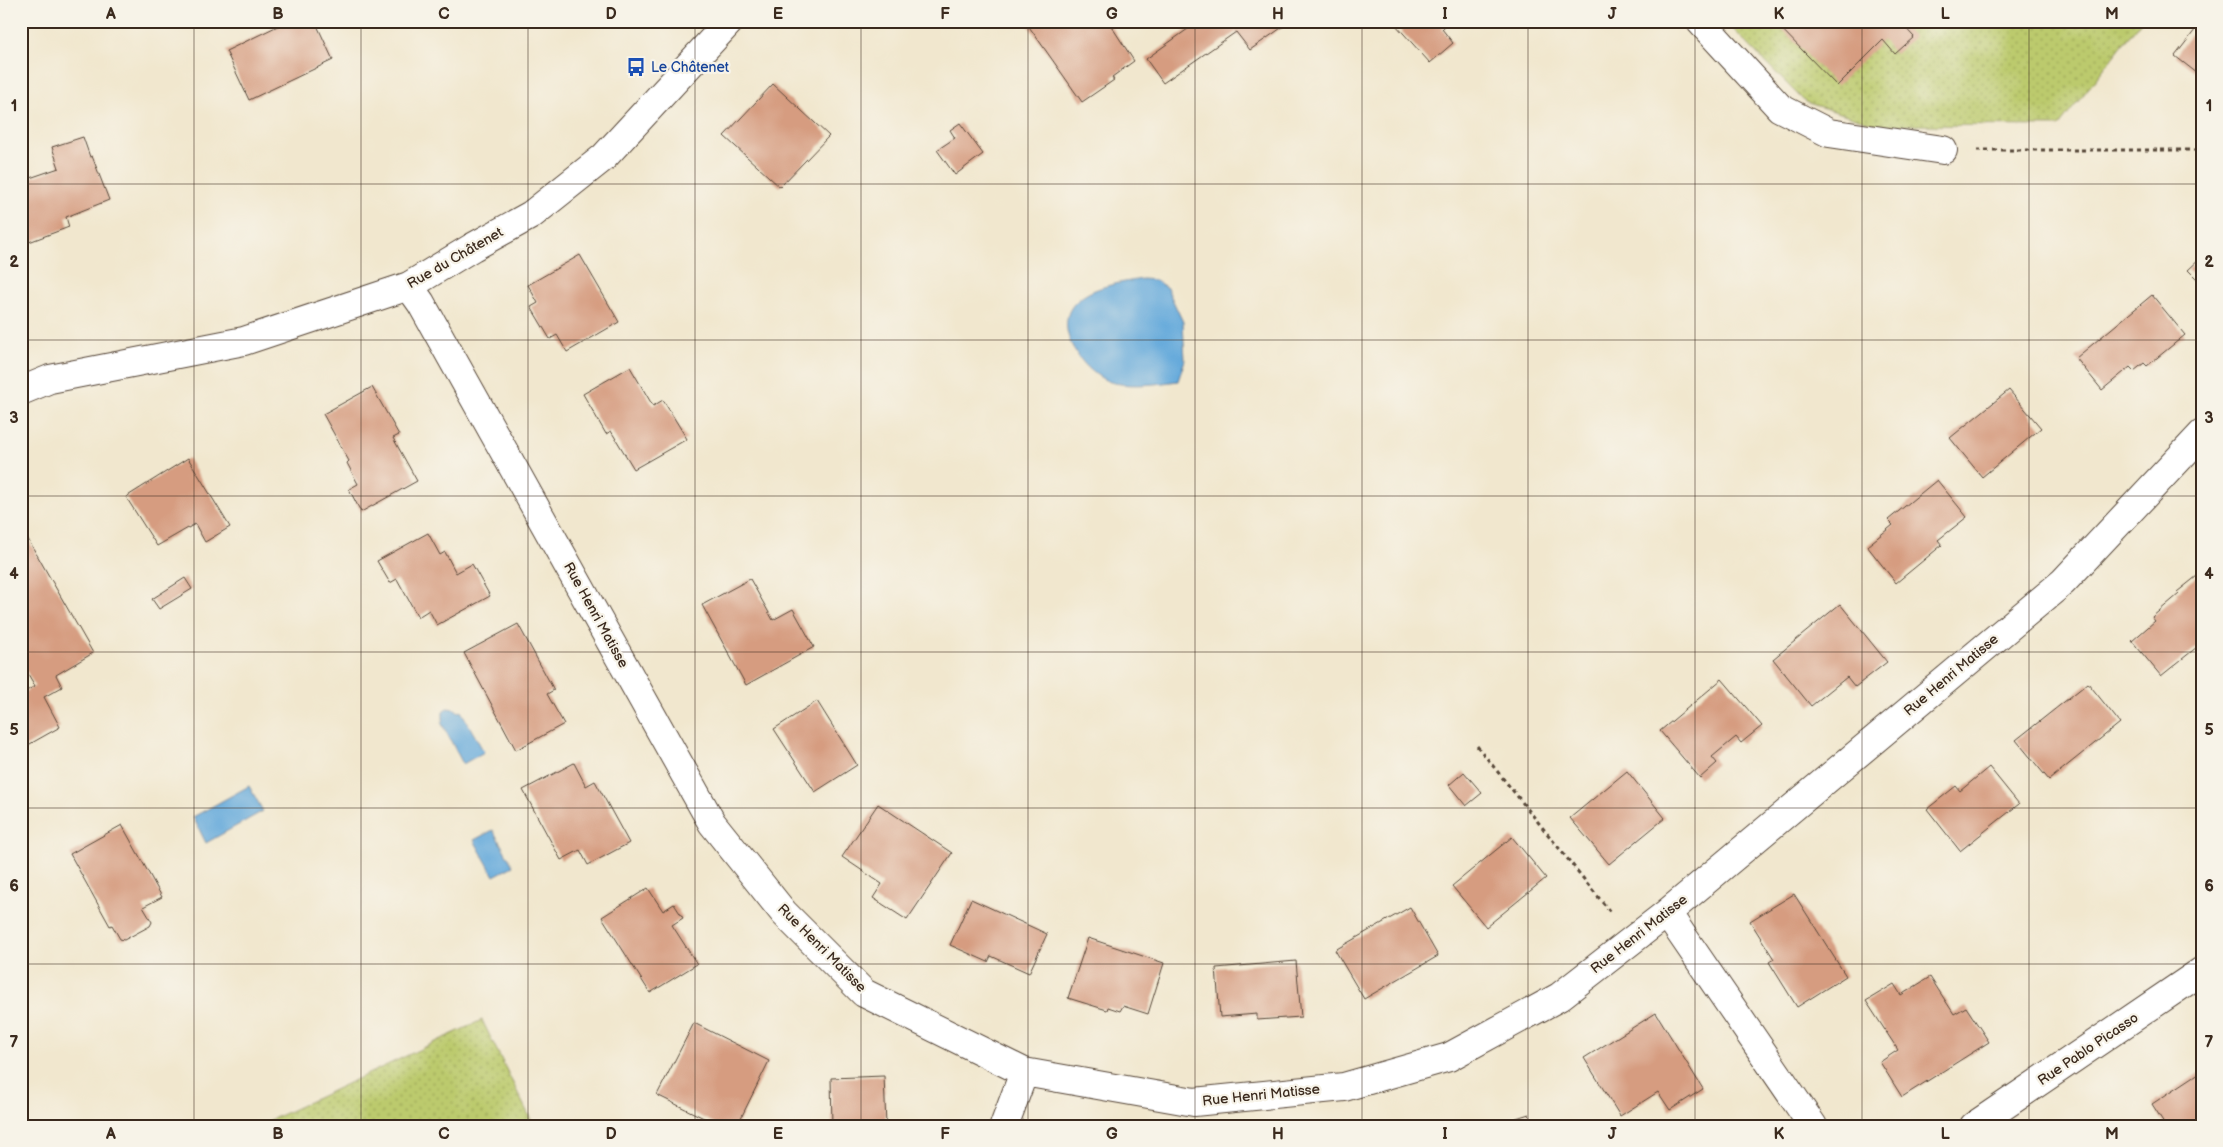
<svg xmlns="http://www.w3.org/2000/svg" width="2223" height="1147" font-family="'Balsamiq Sans',sans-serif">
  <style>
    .grass { fill: url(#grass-dots); stroke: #7c7a46 }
    .water { fill: #66aadb; stroke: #506a7c }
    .building { fill: #d69c80 }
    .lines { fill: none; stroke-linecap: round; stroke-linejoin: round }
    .minor-casing { stroke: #564638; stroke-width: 30 }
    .tertiary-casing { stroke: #564638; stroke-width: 30 }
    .path { stroke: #564638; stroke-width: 3; stroke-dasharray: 4 4; stroke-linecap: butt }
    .minor { stroke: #fff; stroke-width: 28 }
    .tertiary { stroke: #fff; stroke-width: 28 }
    .grid { fill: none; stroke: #3b2a1e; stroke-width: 1; stroke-opacity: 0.55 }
    .labels { text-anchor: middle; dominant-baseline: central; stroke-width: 4.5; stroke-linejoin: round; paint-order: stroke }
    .transit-label { font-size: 14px; fill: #164399; stroke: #f7f3e8; text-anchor: start }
    .street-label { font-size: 14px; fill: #3b2a1e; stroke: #f7f3e8 }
    .neatline { fill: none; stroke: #3b2a1e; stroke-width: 2 }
    .grid-label { font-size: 16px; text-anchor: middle; font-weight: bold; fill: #3b2a1e }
  </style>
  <defs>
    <pattern id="grass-dots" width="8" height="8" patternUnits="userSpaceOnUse" patternTransform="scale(1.25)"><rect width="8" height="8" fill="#bcca6d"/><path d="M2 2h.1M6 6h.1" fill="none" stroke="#9aa459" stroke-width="1.8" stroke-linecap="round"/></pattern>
  </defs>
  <rect width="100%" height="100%" fill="#f7f3e8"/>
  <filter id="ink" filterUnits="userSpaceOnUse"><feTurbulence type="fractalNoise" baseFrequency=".02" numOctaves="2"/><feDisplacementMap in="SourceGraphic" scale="10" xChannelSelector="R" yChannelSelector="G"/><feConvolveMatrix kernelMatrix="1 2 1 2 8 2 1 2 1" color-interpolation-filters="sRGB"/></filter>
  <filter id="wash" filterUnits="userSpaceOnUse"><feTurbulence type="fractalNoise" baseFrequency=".0096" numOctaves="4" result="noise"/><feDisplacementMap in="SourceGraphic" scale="20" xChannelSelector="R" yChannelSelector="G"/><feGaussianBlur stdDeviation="1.12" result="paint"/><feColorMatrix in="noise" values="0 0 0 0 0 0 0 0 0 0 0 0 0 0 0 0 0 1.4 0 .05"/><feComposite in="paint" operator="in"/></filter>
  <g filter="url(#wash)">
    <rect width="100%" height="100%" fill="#f1e7ce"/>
    <path class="grass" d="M1725 21H2141L2059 126 1878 125 1805 102Z
      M482 1020 534 1126H258Z"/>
    <path class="water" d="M1142 279 1155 280 1167 288 1183 322 1185 360 1178 381C1156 384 1136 387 1114 383 1086 377 1050 329 1075 303 1091 286 1120 283 1142 279Z
      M447 708 455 709 459 712 461 711 484 752 463 764 441 722 443 720V711Z
      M249 786 263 811 206 843 193 817Z
      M493 830 513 866 494 876 474 840Z"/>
    <g id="blocks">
      <path class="building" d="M288 21H315L333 60 249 100 226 51Z
        M1025 21H1108L1134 61 1112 77 1114 80 1082 102Z
        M1199 21H1291L1250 50 1236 32 1163 83 1146 59Z
        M1398 21H1450L1442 29 1453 43 1430 63 1395 24Z
        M1774 21H1903L1901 23 1914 37 1895 54 1883 40 1837 86Z
        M2202 21V77L2175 56Z
        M773 84 829 136 780 187 724 136Z
        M960 123 983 154 955 175 937 150 955 138 950 130Z
        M83 137 90 157 92 156 109 200 66 217 69 227 29 242 21 220V181L59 168 52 147Z
        M580 255 619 322 567 352 557 335 550 339 531 307 538 303 528 285Z
        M2202 257V284L2188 270Z
        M2152 295 2185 335 2147 366 2144 363 2134 371 2130 367 2102 390 2076 358Z
        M630 367 653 406 663 400 687 439 634 469 611 431 606 434 583 394Z
        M372 387 399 435 393 438 417 481 361 512 349 489 358 484 347 463 349 461 323 414Z
        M2009 390 2041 428 1982 477 1950 438Z
        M188 458 230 527 205 542 195 524 157 546 126 497Z
        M1937 480 1967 517 1938 540 1942 545 1896 583 1867 546 1893 525 1888 520Z
        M21 527 93 653 56 675 62 687 44 697 60 727 21 749V694L35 686 21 662Z
        M428 533 440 555 445 552 456 573 472 564 490 596 437 625 429 610 418 617 397 579 390 583 377 561Z
        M2202 572V643L2161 676 2132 641 2155 621 2152 617 2179 594 2177 592Z
        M185 578 192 589 159 609 152 599Z
        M750 579 773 620 793 609 814 647 746 685 702 605Z
        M1840 604 1887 662 1855 687 1847 677 1811 706 1773 659Z
        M518 624 554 690 547 694 564 724 516 750 464 653Z
        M1722 679 1762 726 1741 743 1736 737 1712 757 1717 763 1700 778 1660 731Z
        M2088 683 2120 723 2049 780 2016 740Z
        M817 701 857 765 815 792 774 729Z
        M574 763 586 786 595 781 629 843 588 865 580 850 561 860 523 790Z
        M1989 767 2019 804 1960 851 1927 809 1956 786 1960 791Z
        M1627 771 1665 818 1609 864 1570 818Z
        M1464 772 1482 793 1466 806 1449 785Z
        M878 804 952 853 907 920 873 898 882 884 842 857Z
        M122 825 162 897 143 907 152 922 150 926 124 940 120 939 112 925 110 926 70 854Z
        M1512 837 1546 878 1486 927 1452 886Z
        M648 888 663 911 674 904 683 918 672 925 697 964 650 993 602 917Z
        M1794 894 1846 976 1797 1007 1769 962 1774 959 1750 921Z
        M971 899 1047 934 1029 973 991 956 988 962 950 945Z
        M1410 907 1438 956 1364 999 1335 950Z
        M1088 938 1164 963 1148 1014 1123 1006 1120 1011 1108 1007 1107 1010 1068 998Z
        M1296 961 1301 1017 1257 1020V1014L1220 1017 1216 968Z
        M1930 977 1954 1014 1966 1007 1989 1042 1902 1097 1880 1062 1898 1050 1866 1001 1894 984 1901 995Z
        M1656 1013 1703 1089 1670 1110 1658 1092 1620 1116 1584 1058Z
        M694 1023 769 1061 737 1126H720L657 1095Z
        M2202 1071V1126H2166L2152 1104Z
        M884 1076 886 1126H832L831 1078Z
        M1529 1114 1533 1126H1494V1125Z"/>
    </g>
  </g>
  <g filter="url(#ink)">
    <use href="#blocks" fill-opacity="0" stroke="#564638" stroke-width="1"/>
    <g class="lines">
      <g class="minor-casing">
        <path id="minor" d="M1700 21 1780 108 1829 133 1943 150
          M409 286 421 303 712 823 784 913 864 993 1024 1072 1194 1102 1344 1087 1449 1057 1559 997 1667 913 2063 582 2202 434
          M1667 913 1813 1126
          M1004 1126 1024 1072
          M1974 1126 2202 971"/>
      </g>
      <g class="tertiary-casing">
        <path id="tertiary" d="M21 391 50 379 244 341 409 286 473 247 531 215 604 157 730 21"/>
      </g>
      <path class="path" d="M1977 150H2202
        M1477 746 1611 913"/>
      <use href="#minor" class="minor"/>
      <use href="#tertiary" class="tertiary"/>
    </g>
  </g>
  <path class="grid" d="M194 21V1126M361 21V1126M528 21V1126M695 21V1126M861 21V1126M1028 21V1126M1195 21V1126M1362 21V1126M1528 21V1126M1695 21V1126M1862 21V1126M2029 21V1126M21 184H2202M21 340H2202M21 496H2202M21 652H2202M21 808H2202M21 964H2202"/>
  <defs>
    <g id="bus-bare" transform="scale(1.5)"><path d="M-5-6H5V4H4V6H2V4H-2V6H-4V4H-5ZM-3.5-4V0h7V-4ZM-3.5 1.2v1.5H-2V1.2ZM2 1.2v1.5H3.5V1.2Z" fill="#1a4fb4" stroke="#f7f3e8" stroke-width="2.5" paint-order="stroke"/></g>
  </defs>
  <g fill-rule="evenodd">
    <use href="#bus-bare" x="636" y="67"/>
  </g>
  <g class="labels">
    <g class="transit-label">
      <text x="651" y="67">Le Châtenet</text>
    </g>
    <g class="street-label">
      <text transform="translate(455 258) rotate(-30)">Rue du Châtenet</text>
      <text transform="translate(596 615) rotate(61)">Rue Henri Matisse</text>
      <text transform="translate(1951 675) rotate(-40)">Rue Henri Matisse</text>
      <text transform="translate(1639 934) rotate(-38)">Rue Henri Matisse</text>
      <text transform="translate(822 948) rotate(45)">Rue Henri Matisse</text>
      <text transform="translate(2088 1049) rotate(-34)">Rue Pablo Picasso</text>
      <text transform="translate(1261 1095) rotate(-6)">Rue Henri Matisse</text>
    </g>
  </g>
  <rect width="2223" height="1147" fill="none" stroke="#f7f3e8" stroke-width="55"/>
  <rect x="28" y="28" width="2168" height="1092" class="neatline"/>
  <g class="grid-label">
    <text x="111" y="19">A</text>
    <text x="278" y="19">B</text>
    <text x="444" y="19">C</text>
    <text x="611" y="19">D</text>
    <text x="778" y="19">E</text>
    <text x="945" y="19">F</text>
    <text x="1112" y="19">G</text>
    <text x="1278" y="19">H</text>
    <text x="1445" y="19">I</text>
    <text x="1612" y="19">J</text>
    <text x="1779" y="19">K</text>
    <text x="1945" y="19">L</text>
    <text x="2112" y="19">M</text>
    <text x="14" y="111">1</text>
    <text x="2209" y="111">1</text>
    <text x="14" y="267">2</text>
    <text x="2209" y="267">2</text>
    <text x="14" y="423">3</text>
    <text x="2209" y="423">3</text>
    <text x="14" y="579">4</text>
    <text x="2209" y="579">4</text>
    <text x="14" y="735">5</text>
    <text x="2209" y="735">5</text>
    <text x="14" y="891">6</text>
    <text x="2209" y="891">6</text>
    <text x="14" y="1047">7</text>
    <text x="2209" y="1047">7</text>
    <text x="111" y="1139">A</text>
    <text x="278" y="1139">B</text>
    <text x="444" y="1139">C</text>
    <text x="611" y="1139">D</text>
    <text x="778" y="1139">E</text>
    <text x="945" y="1139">F</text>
    <text x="1112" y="1139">G</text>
    <text x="1278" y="1139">H</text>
    <text x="1445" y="1139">I</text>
    <text x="1612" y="1139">J</text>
    <text x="1779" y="1139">K</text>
    <text x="1945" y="1139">L</text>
    <text x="2112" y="1139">M</text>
  </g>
</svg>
